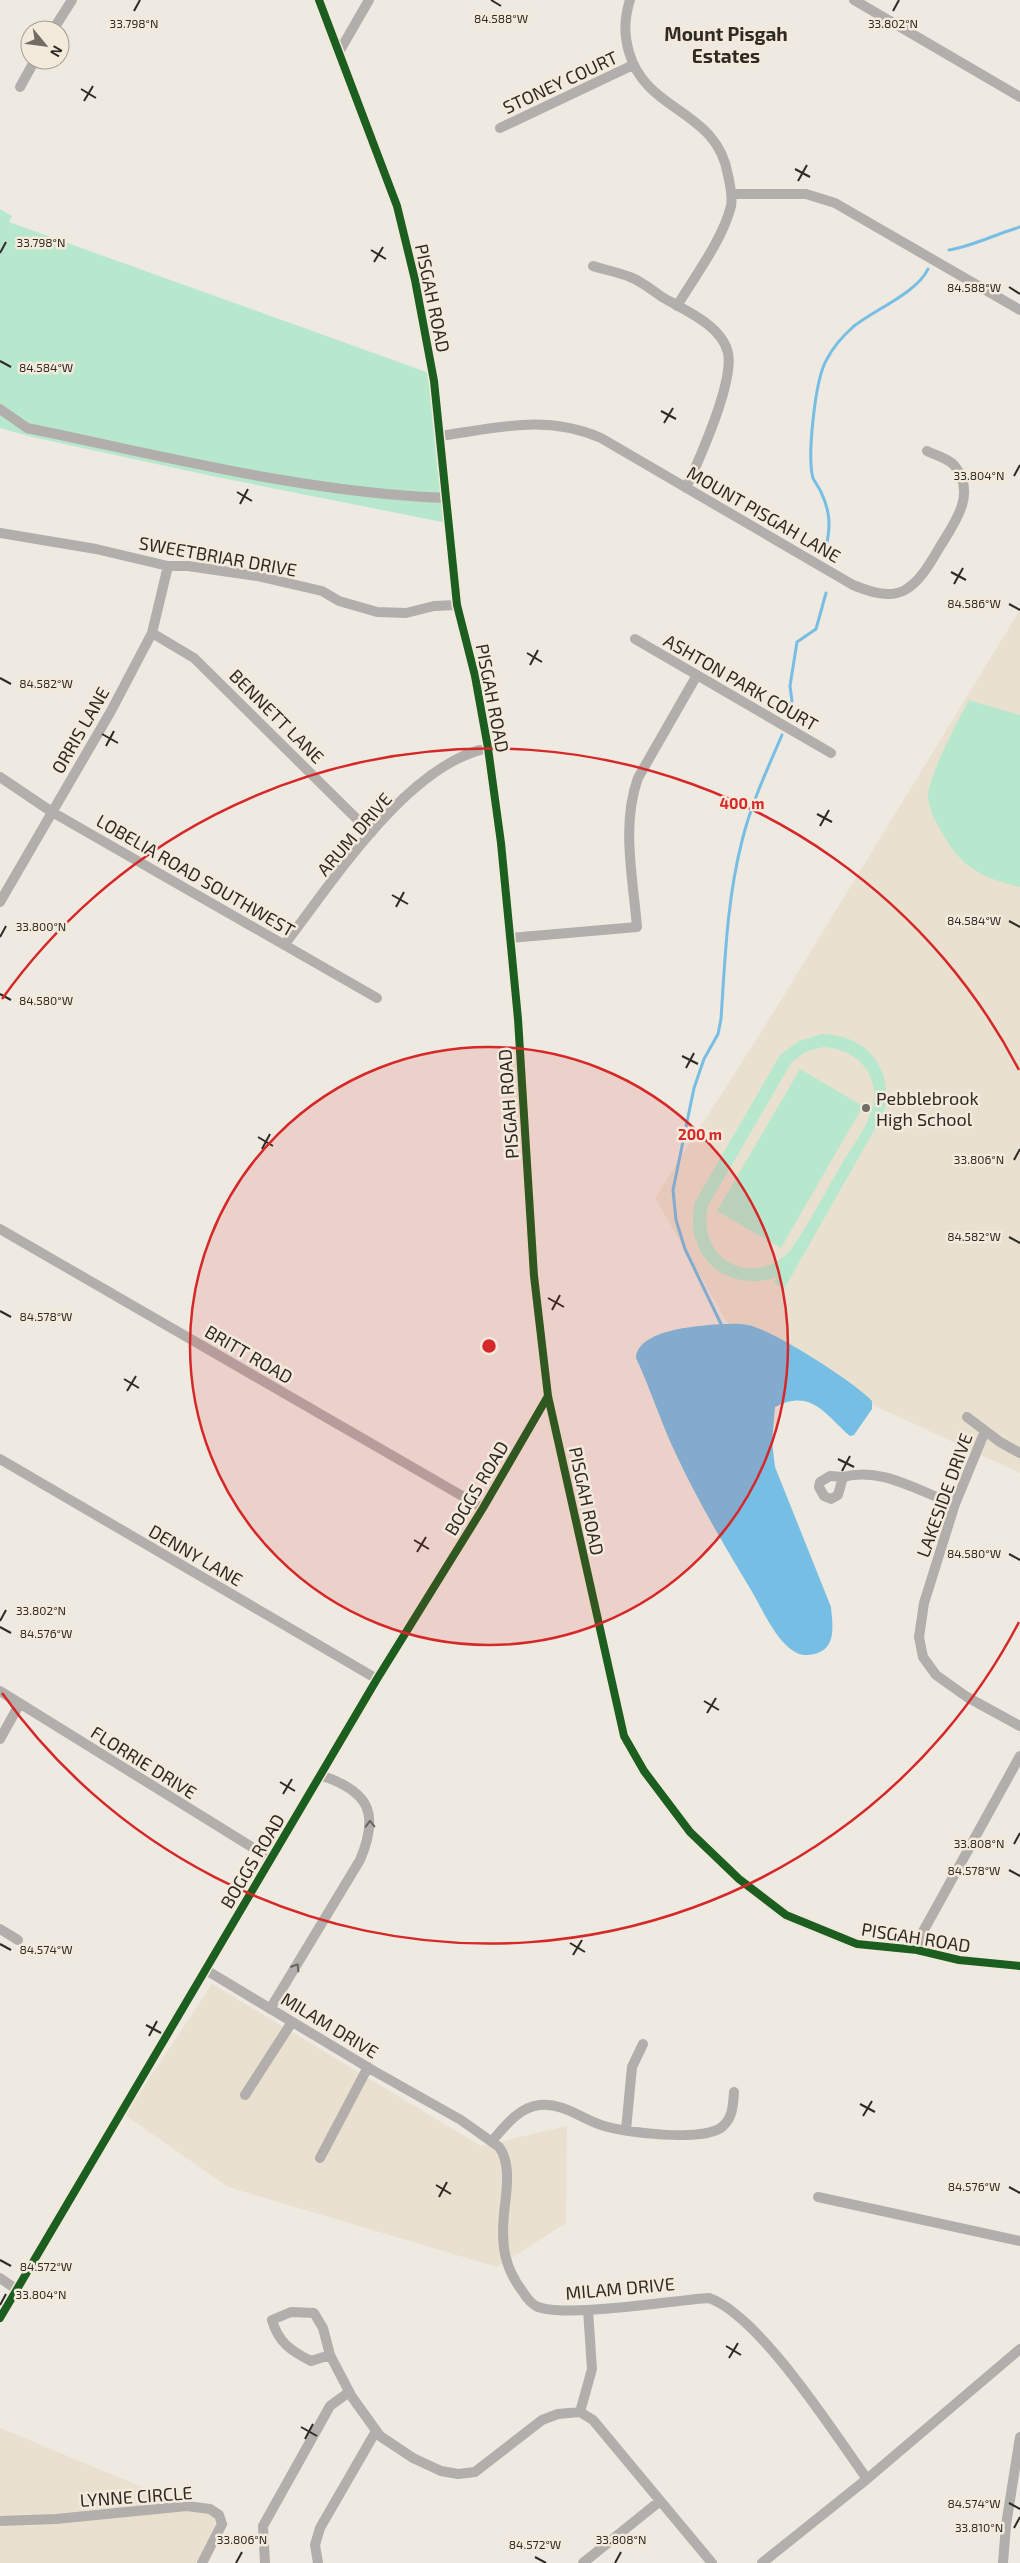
<svg xmlns="http://www.w3.org/2000/svg" width="1020" height="2563" font-family="'Exo 2',sans-serif">
  <style>
    .built { fill: #e9e0d0 }
    .green { fill: #b7e8ce; fill-rule: evenodd }
    .water { fill: #77bee4 }
    .lines { fill: none; stroke-linecap: round; stroke-linejoin: round }
    .stream { stroke: #77bee4; stroke-width: 3 }
    .minor { stroke: #b2aeab; stroke-width: 10 }
    .cycleway-casing { stroke: #f4eadb; stroke-width: 11 }
    .cycleway { stroke: #1b5e20; stroke-width: 8 }
    .oneway { stroke: #696561 }
    .ticks { fill: none; stroke: #2e2a24; stroke-width: 2 }
    .ring { fill: none; stroke: #d62828; stroke-width: 2.5 }
    .poi-dot { fill: #716d66; stroke: #f4eadb; stroke-width: 2 }
    .labels { text-anchor: middle; dominant-baseline: central; stroke-width: 5; stroke-linejoin: round; paint-order: stroke }
    .street-label { font-size: 18px; fill: #2e2a24; stroke: #f4eadb }
    .poi-label { font-size: 18px; fill: #2e2a24; stroke: #f4eadb; text-anchor: start }
    .neighbourhood-label { font-size: 19px; font-weight: bold; fill: #2e2a24; stroke: #f4eadb }
    .ticks-label { font-size: 12px; text-anchor: middle; fill: #2e2a24; stroke: #f4eadb; stroke-width: 5; stroke-linejoin: round; paint-order: stroke }
    .centre { fill: #d62828; stroke: #f4eadb; stroke-width: 2.5 }
    .ring-label { font-size: 15px; text-anchor: middle; font-weight: bold; fill: #d62828; stroke: #f4eadb; stroke-width: 5; stroke-linejoin: round; paint-order: stroke }
  </style>
  <rect width="100%" height="100%" fill="#eee9e1"/>
  <path class="built" d="M1020 610V1473L778 1361 730 1327 655 1198 770 1018Z
    M212 1984 481 2146 567 2126 566 2223 497 2267 228 2187 125 2115Z
    M0 2428 229 2523 207 2563H0Z"/>
  <path class="green" d="M0 209 12 216 9 222 432 374 447 523 212 476 32 437 0 428Z
    M969 700 1020 715V887C980 877 963 869 942 833 936 822 929 810 928 798 926 780 960 717 969 700Z
    M822 1034C868 1035 894 1069 884 1113L784 1289 774 1283 777 1277C725 1294 683 1255 695 1202L780 1055 799 1041ZM823 1047C852 1048 877 1069 874 1100 871 1124 851 1147 840 1167 823 1196 808 1226 789 1252 750 1289 696 1258 708 1206L791 1063 805 1052Z
    M800 1069 863 1106 781 1248 717 1211Z"/>
  <path class="water" d="M721 1324C730 1324 739 1323 748 1325 771 1329 856 1383 872 1401V1409L854 1435 850 1436C825 1414 811 1388 775 1407L772 1442 775 1467 831 1607C832 1621 837 1644 820 1652 813 1655 803 1657 795 1652 775 1640 763 1610 751 1590 724 1545 696 1498 674 1450 660 1420 650 1388 636 1358 638 1329 698 1326 721 1324Z"/>
  <g class="lines">
    <path class="stream" d="M949 250C973 246 996 234 1020 227
      M826 547C831 526 830 511 821 492 819 487 815 483 813 478 807 457 815 378 827 359 833 347 843 336 853 327 872 311 917 293 928 269
      M788 718 792 701 790 686 797 642 816 629 826 593
      M721 1324 685 1249 676 1220 673 1190 694 1088 704 1059 718 1034 721 1019C725 960 727 899 742 841 751 804 767 770 782 735"/>
    <path class="minor" d="M319 0 397 206 415 280 434 381 457 605 475 676 488 748 501 843 518 1019 534 1276 548 1396 624 1736 644 1771 690 1832 739 1879 786 1915 857 1944 917 1950 959 1960 1020 1966
      M630 0C624 19 624 34 629 52 646 113 717 109 728 175 730 185 733 196 731 206 723 239 695 276 677 306
      M854 0 1020 97
      M53 30 72 0
      M339 52 369 0
      M20 87 35 60
      M500 128 633 65
      M732 194H806L835 203 1020 310
      M593 266C605 270 618 272 630 277 641 281 652 290 662 297 684 310 722 325 728 353 734 382 699 460 686 488
      M0 409 27 428C164 456 306 493 446 498
      M440 436C498 428 545 414 601 438L853 585C868 591 889 599 905 590 921 581 932 560 941 545 956 521 977 492 954 465 949 459 935 455 927 451
      M0 533 96 549 168 566H188L257 576 322 591 339 601 377 612 406 613 434 606 457 605
      M152 633 194 658 371 833
      M635 639 831 753
      M0 777 52 812 377 998
      M0 902 111 711 152 633 168 566
      M510 938 637 927C633 878 621 825 638 778L697 675
      M284 945C332 883 407 764 488 748
      M0 1229 483 1508
      M967 1417 1000 1442 1020 1453
      M985 1431 955 1504 924 1603 919 1637 923 1657 936 1675 967 1697 1020 1726
      M0 1459 377 1679
      M830 1476 843 1477 838 1495 831 1499 824 1496 819 1487 820 1482Z
      M843 1477C882 1466 919 1492 955 1504
      M0 1691 271 1859
      M0 1739 20 1703
      M0 1929 18 1940
      M917 1950 920 1937 1020 1756
      M206 1970 374 2071 461 2120 499 2147C512 2164 506 2194 504 2214 501 2245 504 2267 523 2292 526 2297 531 2303 536 2306 562 2319 674 2300 709 2298 760 2316 834 2433 867 2479
      M270 2009 360 1860C380 1813 369 1791 320 1775
      M245 2095 292 2022
      M626 2130 632 2067 643 2044
      M492 2141C505 2126 519 2107 540 2105 564 2103 580 2118 601 2125 624 2133 703 2142 722 2127 733 2118 733 2105 734 2092
      M320 2158 368 2067
      M818 2197 1020 2241
      M0 2278 16 2289
      M0 2318 377 1679 483 1508 548 1396
      M330 2355 323 2328 314 2313 291 2312 272 2320C278 2342 291 2351 311 2361L330 2355 352 2397 380 2436 413 2458 441 2471 458 2474 475 2472 542 2420 558 2414 580 2412
      M580 2412 593 2420 712 2563
      M580 2412 592 2369 588 2310
      M0 2521 56 2519 187 2506 210 2509 219 2515 222 2524 202 2563
      M265 2563 263 2526 330 2406 349 2392
      M318 2563 315 2545 320 2528 376 2431
      M583 2563 660 2501
      M762 2563 867 2479 1020 2349
      M1003 2563 1006 2525 1020 2437"/>
    <g class="cycleway-casing">
      <path id="cycleway" d="M319 0 397 206 415 280 434 381 457 605 475 676 488 748 501 843 518 1019 534 1276 548 1396 624 1736 644 1771 690 1832 739 1879 786 1915 857 1944 917 1950 959 1960 1020 1966
        M0 2318 377 1679 483 1508 548 1396"/>
    </g>
    <use href="#cycleway" class="cycleway"/>
  </g>
  <defs><path id="oneway-chevron" d="M-2-3.5L2.5 0L-2 3.5" fill="none" stroke-width="1.6" stroke-linecap="round" stroke-linejoin="round" transform="scale(1.25)"/></defs>
  <g class="oneway">
    <use href="#oneway-chevron" transform="translate(370 1824) rotate(-91)"/>
    <use href="#oneway-chevron" transform="translate(296 1967) rotate(-58)"/>
  </g>
  <path class="ticks" d="M491 0 501 6M134 11 140 0M893 11 899 0M81 89 96 98M84 101 93 86M795 169 810 177M798 181 807 165M371 250 386 259M0 253 6 242M374 262 383 247M1009 287 1020 294M0 361 11 367M661 411 676 419M664 423 673 408M1014 476 1020 465M237 492 252 501M240 504 248 489M951 572 966 580M954 584 963 568M1009 604 1020 610M527 653 542 662M530 665 538 650M0 678 11 684M102 734 118 743M106 746 114 731M817 814 832 822M820 826 829 810M392 895 408 904M396 907 404 892M1009 921 1020 927M0 937 6 926M0 994 11 1000M682 1056 698 1064M686 1068 694 1053M258 1137 273 1146M262 1149 270 1134M1014 1160 1020 1149M1009 1237 1020 1243M548 1298 564 1307M552 1310 560 1295M0 1311 11 1317M124 1379 139 1388M127 1391 136 1376M838 1459 854 1467M842 1471 850 1456M414 1540 429 1549M417 1552 426 1537M1009 1554 1020 1560M0 1621 6 1610M0 1627 11 1633M704 1701 719 1710M707 1713 716 1698M280 1782 295 1791M283 1794 292 1779M1014 1844 1020 1833M1009 1870 1020 1876M570 1943 585 1952M0 1944 11 1950M573 1955 582 1940M146 2025 161 2033M149 2036 157 2021M860 2104 875 2112M863 2116 872 2101M436 2185 451 2194M1009 2187 1020 2193M439 2197 447 2182M0 2260 11 2266M0 2305 6 2294M726 2346 741 2355M729 2358 738 2343M301 2427 317 2436M305 2439 313 2424M1009 2503 1020 2509M1014 2528 1020 2517M535 2557 546 2563M236 2563 242 2552M615 2563 621 2552"/>
  <circle cx="489" cy="1346" r="299" fill="#d62828" fill-opacity=".12"/>
  <g class="ring">
    <circle cx="489" cy="1346" r="299"/>
    <path d="M1019 1622A598 598 0 0 1 2 1693M2 999A598 598 0 0 1 1019 1070"/>
  </g>
  <circle class="poi-dot" cx="866" cy="1108" r="5"/>
  <g class="labels">
    <g class="street-label">
      <text transform="translate(560 82) rotate(-25)">STONEY COURT</text>
      <text transform="translate(433 298) rotate(78)">PISGAH ROAD</text>
      <text transform="translate(764 514) rotate(30)">MOUNT PISGAH LANE</text>
      <text transform="translate(218 556) rotate(10)">SWEETBRIAR DRIVE</text>
      <text transform="translate(741 682) rotate(30)">ASHTON PARK COURT</text>
      <text transform="translate(493 698) rotate(79)">PISGAH ROAD</text>
      <text transform="translate(277 716) rotate(45)">BENNETT LANE</text>
      <text transform="translate(80 730) rotate(-60)">ORRIS LANE</text>
      <text transform="translate(354 834) rotate(-49)">ARUM DRIVE</text>
      <text transform="translate(196 875) rotate(30)">LOBELIA ROAD SOUTHWEST</text>
      <text transform="translate(508 1104) rotate(-94)">PISGAH ROAD</text>
      <text transform="translate(249 1354) rotate(30)">BRITT ROAD</text>
      <text transform="translate(476 1488) rotate(-59)">BOGGS ROAD</text>
      <text transform="translate(944 1495) rotate(-70)">LAKESIDE DRIVE</text>
      <text transform="translate(587 1501) rotate(78)">PISGAH ROAD</text>
      <text transform="translate(196 1555) rotate(30)">DENNY LANE</text>
      <text transform="translate(144 1762) rotate(32)">FLORRIE DRIVE</text>
      <text transform="translate(252 1861) rotate(-59)">BOGGS ROAD</text>
      <text transform="translate(916 1937) rotate(9)">PISGAH ROAD</text>
      <text transform="translate(330 2025) rotate(31)">MILAM DRIVE</text>
      <text transform="translate(620 2288) rotate(-5)">MILAM DRIVE</text>
      <text transform="translate(136 2496) rotate(-4)">LYNNE CIRCLE</text>
    </g>
    <g class="poi-label">
      <text x="876" y="1098">Pebblebrook<tspan x="876" dy="21">High School</tspan></text>
    </g>
    <g class="neighbourhood-label">
      <text x="726" y="33">Mount Pisgah<tspan x="726" dy="22">Estates</tspan></text>
    </g>
  </g>
  <g class="ticks-label">
    <text x="501" y="23">84.588°W</text>
    <text x="134" y="28">33.798°N</text>
    <text x="893" y="28">33.802°N</text>
    <text x="41" y="247">33.798°N</text>
    <text x="974" y="292">84.588°W</text>
    <text x="46" y="372">84.584°W</text>
    <text x="979" y="480">33.804°N</text>
    <text x="974" y="608">84.586°W</text>
    <text x="46" y="688">84.582°W</text>
    <text x="974" y="925">84.584°W</text>
    <text x="41" y="931">33.800°N</text>
    <text x="46" y="1005">84.580°W</text>
    <text x="979" y="1164">33.806°N</text>
    <text x="974" y="1241">84.582°W</text>
    <text x="46" y="1321">84.578°W</text>
    <text x="974" y="1558">84.580°W</text>
    <text x="41" y="1615">33.802°N</text>
    <text x="46" y="1638">84.576°W</text>
    <text x="979" y="1848">33.808°N</text>
    <text x="974" y="1875">84.578°W</text>
    <text x="46" y="1954">84.574°W</text>
    <text x="974" y="2191">84.576°W</text>
    <text x="46" y="2271">84.572°W</text>
    <text x="41" y="2299">33.804°N</text>
    <text x="974" y="2508">84.574°W</text>
    <text x="979" y="2532">33.810°N</text>
    <text x="242" y="2544">33.806°N</text>
    <text x="621" y="2544">33.808°N</text>
    <text x="535" y="2549">84.572°W</text>
  </g>
  <circle cx="489" cy="1346" r="8" class="centre"/>
  <g class="ring-label">
    <text x="742" y="809">400 m</text>
    <text x="700" y="1140">200 m</text>
  </g>
  <g transform="translate(45 45) rotate(119)"><circle r="24" fill="#f4eadb" stroke="#a59d92"/>
  <path d="M0-4L9 19L0 12L-9 19Z" fill="#716d66"/>
  <text y="-8" font-size="14" font-weight="bold" text-anchor="middle" fill="#2e2a24">N</text>
  </g>
</svg>
